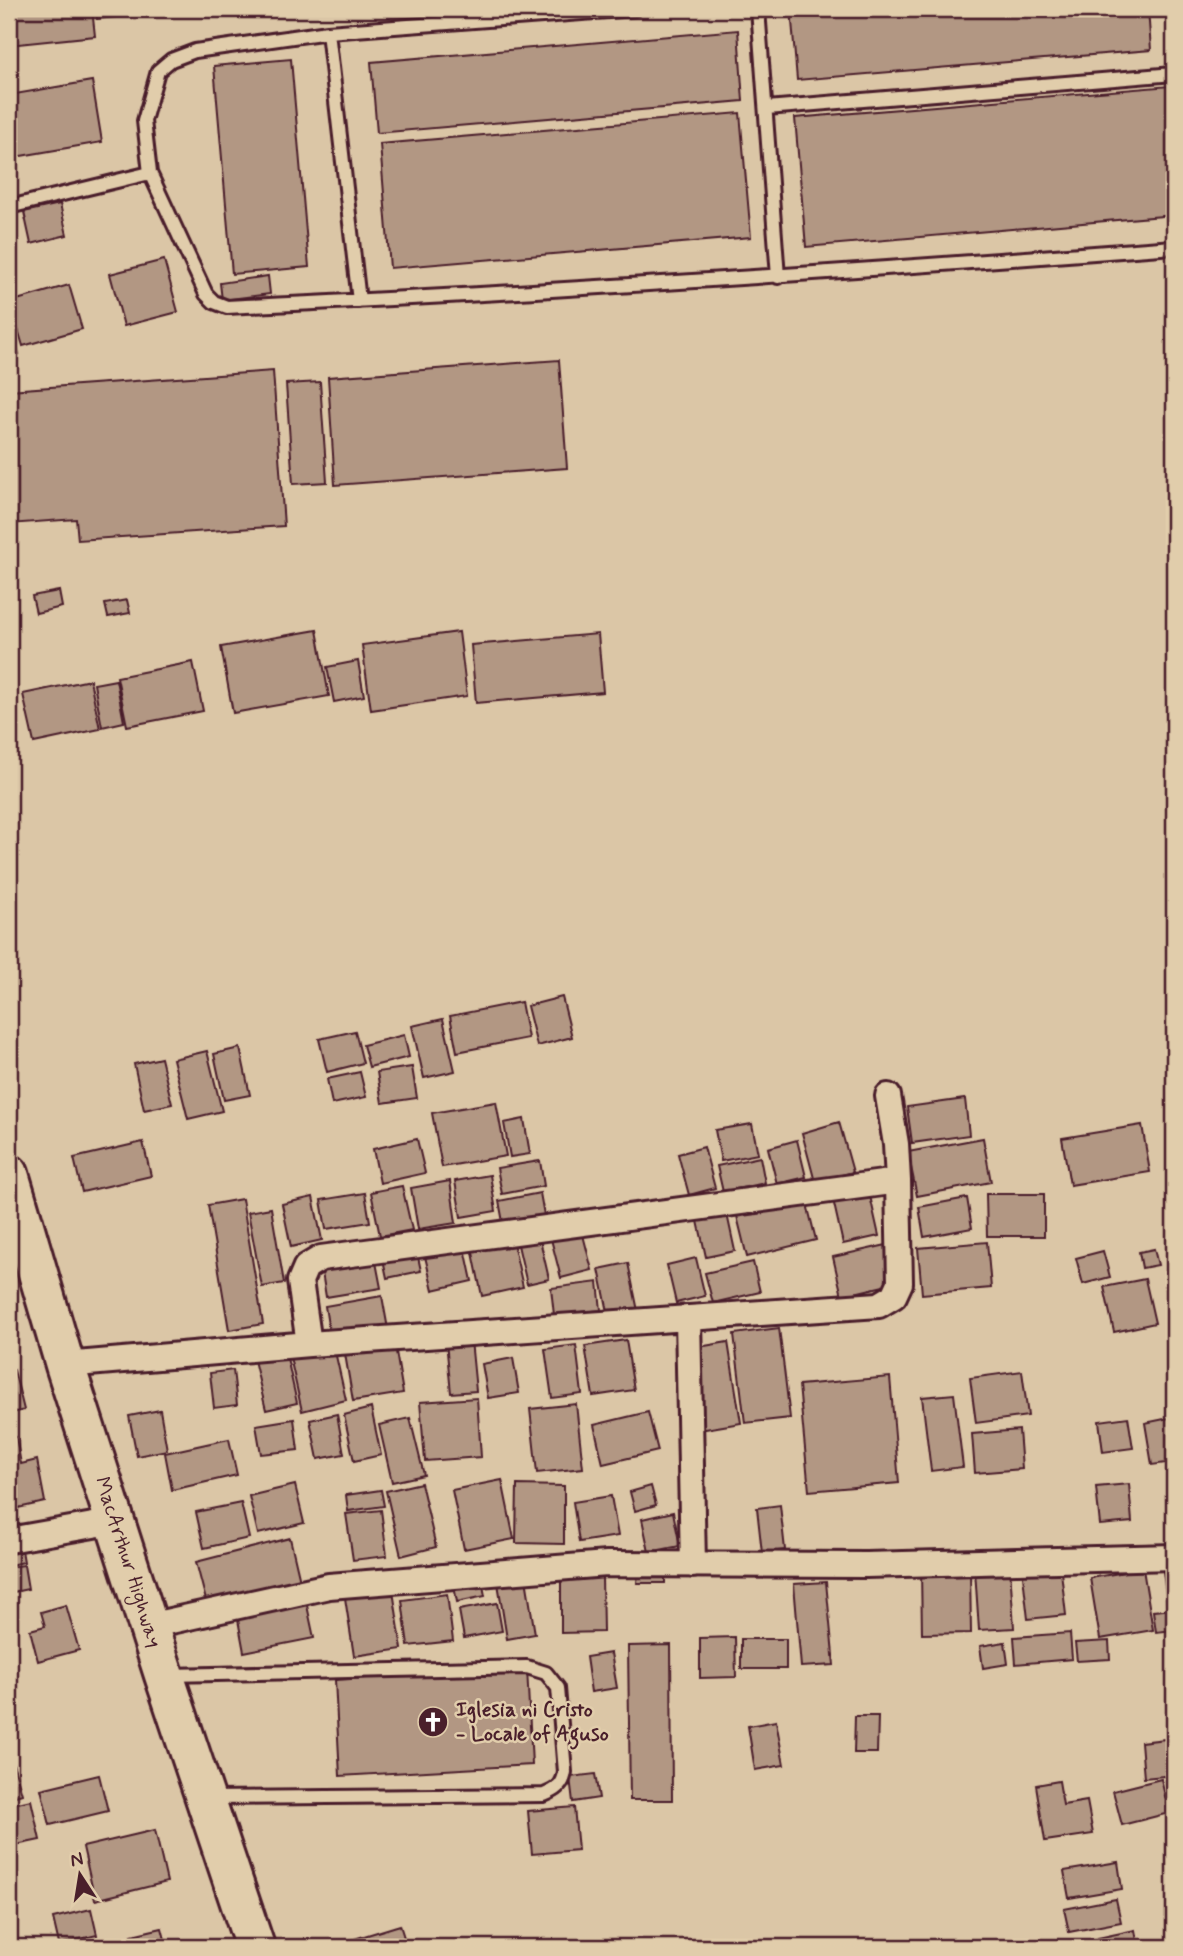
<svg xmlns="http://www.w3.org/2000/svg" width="1183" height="1956" font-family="Mynerve,sans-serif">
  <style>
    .building { fill: #b29783; stroke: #4a1f2b; stroke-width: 2 }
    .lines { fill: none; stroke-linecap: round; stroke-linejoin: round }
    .lane-casing { stroke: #4a1f2b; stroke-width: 18 }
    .street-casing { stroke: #4a1f2b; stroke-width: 30 }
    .highway-casing { stroke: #4a1f2b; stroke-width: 44 }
    .lane { stroke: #e1cdab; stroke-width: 12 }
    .street { stroke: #e1cdab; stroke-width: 24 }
    .highway { stroke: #e1cdab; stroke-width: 38 }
    .labels { text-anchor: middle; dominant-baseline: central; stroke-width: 5; stroke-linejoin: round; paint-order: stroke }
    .street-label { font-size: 21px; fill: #4a1f2b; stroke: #e1cdab }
    .poi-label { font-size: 21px; font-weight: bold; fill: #4a1f2b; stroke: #e1cdab; text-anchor: start }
  </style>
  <rect width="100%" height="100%" fill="#dbc6a6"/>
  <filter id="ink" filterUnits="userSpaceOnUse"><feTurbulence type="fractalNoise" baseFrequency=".0143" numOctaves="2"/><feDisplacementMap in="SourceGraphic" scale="14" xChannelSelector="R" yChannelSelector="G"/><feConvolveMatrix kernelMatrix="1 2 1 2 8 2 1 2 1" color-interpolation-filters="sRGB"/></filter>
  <g filter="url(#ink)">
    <path class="building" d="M9 9H92L95 36 9 45Z
      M96 9H134L135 15 97 19Z
      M791 9H1148L1151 50 797 80Z
      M738 30 743 101 377 133 371 62Z
      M291 59 309 267 232 274 214 66Z
      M92 81 102 142 9 158V95Z
      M1170 86 1174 136V215L806 247 795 118Z
      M740 113 751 237 390 268 380 144Z
      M60 204 67 235 31 244 24 212Z
      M164 260 178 312 124 326 110 274Z
      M268 276 270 294 222 300 220 283Z
      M69 285 82 329 23 346 10 302Z
      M9 316 19 354 9 357Z
      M559 360 567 468 335 485 328 377Z
      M273 371 284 526 78 540 76 519 9 524V390Z
      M320 382 327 482 293 484 286 384Z
      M59 591 62 607 36 613 32 596Z
      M127 600 130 613 108 617 105 604Z
      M317 630 329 696 233 713 221 647Z
      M459 632 467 696 371 710 362 645Z
      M598 634 603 692 476 703 471 645Z
      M358 661 364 696 334 702 327 667Z
      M193 662 203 711 127 726 117 677Z
      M90 680 100 729 34 743 23 694Z
      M116 680 124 722 102 727 94 684Z
      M562 997 572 1037 537 1046 527 1006Z
      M521 1002 528 1038 457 1052 450 1016Z
      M443 1019 455 1071 424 1078 412 1026Z
      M355 1031 363 1063 327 1072 319 1039Z
      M404 1035 409 1057 369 1067 363 1045Z
      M240 1048 250 1095 224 1100 214 1054Z
      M207 1051 222 1111 188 1119 173 1059Z
      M161 1058 172 1104 144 1110 134 1064Z
      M412 1067 417 1098 382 1103 377 1072Z
      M360 1072 366 1097 332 1104 327 1079Z
      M965 1099 969 1135 912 1143 907 1107Z
      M496 1102 506 1156 442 1167 432 1113Z
      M524 1119 530 1154 510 1157 504 1123Z
      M839 1122 853 1172 815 1182 802 1133Z
      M752 1124 758 1154 721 1161 715 1130Z
      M1142 1125 1150 1172 1070 1185 1062 1138Z
      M983 1138 991 1182 917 1196 908 1152Z
      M417 1139 425 1173 380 1183 373 1149Z
      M797 1140 806 1177 777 1184 768 1148Z
      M143 1142 151 1176 82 1192 74 1158Z
      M704 1147 715 1188 689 1195 678 1154Z
      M760 1157 765 1183 723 1192 717 1166Z
      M540 1161 544 1186 502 1194 497 1168Z
      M490 1175 496 1211 461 1217 455 1181Z
      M450 1181 456 1223 418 1229 411 1188Z
      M402 1186 412 1230 380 1236 371 1192Z
      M868 1187 879 1236 843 1244 832 1195Z
      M804 1192 816 1240 747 1257 735 1208Z
      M365 1193 370 1222 326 1229 321 1200Z
      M540 1193 544 1215 503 1222 499 1201Z
      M986 1194H1044V1236H987Z
      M313 1197 322 1240 291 1247 282 1204Z
      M967 1198 972 1228 924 1237 919 1207Z
      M242 1199 263 1324 229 1330 208 1205Z
      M271 1208 284 1283 262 1287 248 1212Z
      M727 1214 735 1251 706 1257 698 1221Z
      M510 1229 523 1287 482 1296 470 1238Z
      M582 1231 592 1270 561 1278 551 1239Z
      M414 1238 421 1271 387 1278 380 1245Z
      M463 1239 472 1281 433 1290 423 1248Z
      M540 1240 549 1279 527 1284 518 1245Z
      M987 1242 991 1288 922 1294 918 1248Z
      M891 1244 900 1282 842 1296 833 1257Z
      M1154 1249 1158 1265 1142 1268 1139 1252Z
      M1103 1251 1110 1277 1083 1284 1076 1258Z
      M375 1257 381 1288 326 1297 321 1266Z
      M696 1258 705 1296 676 1303 667 1265Z
      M753 1262 760 1292 713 1303 705 1273Z
      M628 1263 638 1311 609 1317 599 1269Z
      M1145 1279 1155 1323 1114 1332 1104 1287Z
      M598 1282 601 1310 554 1315 551 1288Z
      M1174 1283V1326H1173L1165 1285Z
      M382 1296 388 1329 330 1338 325 1306Z
      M779 1328 790 1418 745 1423 734 1334Z
      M394 1340 403 1393 353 1401 344 1348Z
      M471 1340 476 1391 451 1393 446 1342Z
      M626 1340 634 1390 593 1396 585 1346Z
      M728 1342 741 1423 699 1430 687 1349Z
      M576 1345 582 1394 552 1398 545 1349Z
      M334 1347 346 1400 302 1411 290 1357Z
      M285 1349 297 1403 266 1410 253 1356Z
      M513 1358 519 1393 488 1398 482 1364Z
      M14 1370 24 1410 9 1414V1371Z
      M233 1370 237 1405 214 1408 210 1373Z
      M1022 1371 1028 1416 976 1423 970 1378Z
      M890 1377 899 1483 809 1491 799 1385Z
      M954 1394 963 1467 931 1471 922 1397Z
      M477 1398 481 1457 425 1461 420 1402Z
      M576 1404 583 1468 537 1473 530 1409Z
      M371 1408 381 1455 354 1461 344 1415Z
      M160 1410 167 1450 137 1456 129 1416Z
      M648 1412 658 1451 603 1464 594 1425Z
      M337 1414 344 1454 318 1459 310 1420Z
      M1128 1417 1133 1448 1103 1452 1099 1421Z
      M1174 1417V1462L1152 1465 1145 1423Z
      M410 1418 424 1475 392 1482 379 1425Z
      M294 1419 298 1450 261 1454 256 1425Z
      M1019 1430 1022 1469 975 1473 972 1434Z
      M16 1437 21 1464 37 1460 45 1502 9 1510V1438Z
      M229 1439 237 1475 172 1490 165 1453Z
      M502 1480 514 1539 464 1549 452 1490Z
      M421 1483 436 1547 401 1556 386 1491Z
      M1129 1484 1132 1522 1100 1525 1096 1487Z
      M295 1485 304 1523 258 1534 249 1496Z
      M517 1485 564 1486V1544L516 1543Z
      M651 1486 656 1505 635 1511 630 1492Z
      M381 1490 384 1506 348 1511 346 1495Z
      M611 1496 618 1536 579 1542 573 1502Z
      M241 1503 249 1538 204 1548 196 1512Z
      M780 1505 785 1550 762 1553 757 1508Z
      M381 1510 387 1556 353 1560 346 1514Z
      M673 1512 680 1546 649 1552 642 1519Z
      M20 1538 24 1562 9 1565V1540Z
      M290 1538 301 1585 208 1608 196 1562Z
      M1174 1560V1604L1167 1605 1162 1562Z
      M1060 1563 1066 1615 1028 1619 1022 1567Z
      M24 1565 28 1589 9 1593V1567Z
      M1010 1568 1014 1628 979 1630 975 1570Z
      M921 1569H970L971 1633 922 1634Z
      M1143 1569 1153 1630 1100 1639 1090 1578Z
      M638 1571 665 1572V1583H637Z
      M602 1577 603 1632 561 1633V1578Z
      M391 1578 402 1649 354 1656 343 1585Z
      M526 1579 535 1634 507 1639 498 1583Z
      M482 1580 485 1596 457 1602 454 1586Z
      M826 1582 834 1665 801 1667 794 1584Z
      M447 1594 453 1641 408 1646 402 1600Z
      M305 1596 314 1638 244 1652 236 1609Z
      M497 1603 502 1631 464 1638 459 1610Z
      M66 1605 79 1650 38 1661 30 1630 45 1626 41 1612Z
      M1174 1609V1630L1156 1632 1153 1611Z
      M1070 1633 1072 1659 1016 1664 1014 1637Z
      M735 1637 736 1677 700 1678V1638Z
      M741 1639H786V1669H741Z
      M1109 1641 1110 1659 1077 1661 1075 1643Z
      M1005 1642 1008 1664 983 1668 980 1646Z
      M671 1645 672 1800H630L628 1646Z
      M611 1653 617 1688 591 1692 586 1657Z
      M527 1668 532 1765 340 1776 335 1680Z
      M855 1716H878L877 1753H854Z
      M776 1721 784 1765 755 1770 748 1726Z
      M1174 1738V1775L1144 1778 1141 1742Z
      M11 1756 22 1794 9 1798V1757Z
      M595 1774 599 1798 573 1802 570 1777Z
      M99 1775 108 1811 50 1825 41 1789Z
      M1161 1779 1169 1813 1122 1825 1113 1791Z
      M1059 1781 1063 1805 1087 1801 1093 1834 1045 1841 1036 1785Z
      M31 1800 40 1840 11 1846 9 1836V1805Z
      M574 1807 578 1850 532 1854 528 1811Z
      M155 1830 167 1882 95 1900 83 1847Z
      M1118 1862 1122 1889 1069 1898 1064 1871Z
      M1116 1899 1121 1922 1069 1932 1064 1909Z
      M91 1909 97 1935 59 1944 53 1918Z
      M400 1925 407 1947H328Z
      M162 1928 167 1947H136L132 1935Z
      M1135 1930 1138 1947H1101L1098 1938Z"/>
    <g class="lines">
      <g class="lane-casing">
        <path id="lane" d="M635 9 328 32 195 51 171 60 158 71 144 121 150 173 206 294 214 302 227 307C543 293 859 271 1174 247
          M758 9 778 277
          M328 32 359 301
          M767 108 1174 74
          M9 207 150 173
          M169 1675 527 1667 546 1673 558 1688 565 1772C563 1786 556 1790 544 1795L210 1798"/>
      </g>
      <g class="street-casing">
        <path id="street" d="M888 1096 896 1144 898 1181
          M688 1318 693 1565
          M65 1365 309 1344 879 1305 894 1296 900 1283 898 1181 321 1258 306 1267 300 1281 309 1344
          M9 1540 116 1521
          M148 1626 329 1586 607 1564 866 1565 1174 1557"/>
      </g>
      <g class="highway-casing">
        <g id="highway">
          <path id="s1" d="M9 1174 65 1365 164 1675 255 1947"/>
        </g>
      </g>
      <use href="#lane" class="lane"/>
      <use href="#street" class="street"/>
      <use href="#highway" class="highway"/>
    </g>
  </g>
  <defs>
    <g id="church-disc" transform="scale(1.575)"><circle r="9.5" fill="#4a1f2b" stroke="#e1cdab"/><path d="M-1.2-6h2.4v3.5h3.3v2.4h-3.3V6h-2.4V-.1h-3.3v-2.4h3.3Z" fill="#fff"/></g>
  </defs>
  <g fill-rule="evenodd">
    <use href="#church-disc" x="433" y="1722"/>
  </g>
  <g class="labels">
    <g class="street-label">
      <text stroke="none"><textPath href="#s1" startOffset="406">MacArthur Highway</textPath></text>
    </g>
    <g class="poi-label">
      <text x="456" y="1710">Iglesia ni Cristo<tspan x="456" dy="24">- Locale of Aguso</tspan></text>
    </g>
  </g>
  <rect width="1183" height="1956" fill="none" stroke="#e1cdab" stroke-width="35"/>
  <rect x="18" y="18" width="1148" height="1921" fill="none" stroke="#4a1f2b" stroke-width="2.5" filter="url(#ink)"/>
  <g transform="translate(80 1875) rotate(348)" stroke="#e1cdab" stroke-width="5" paint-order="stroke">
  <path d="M0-5L12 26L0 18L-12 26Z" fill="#4a1f2b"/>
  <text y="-10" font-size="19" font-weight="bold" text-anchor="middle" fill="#4a1f2b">N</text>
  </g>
</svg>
